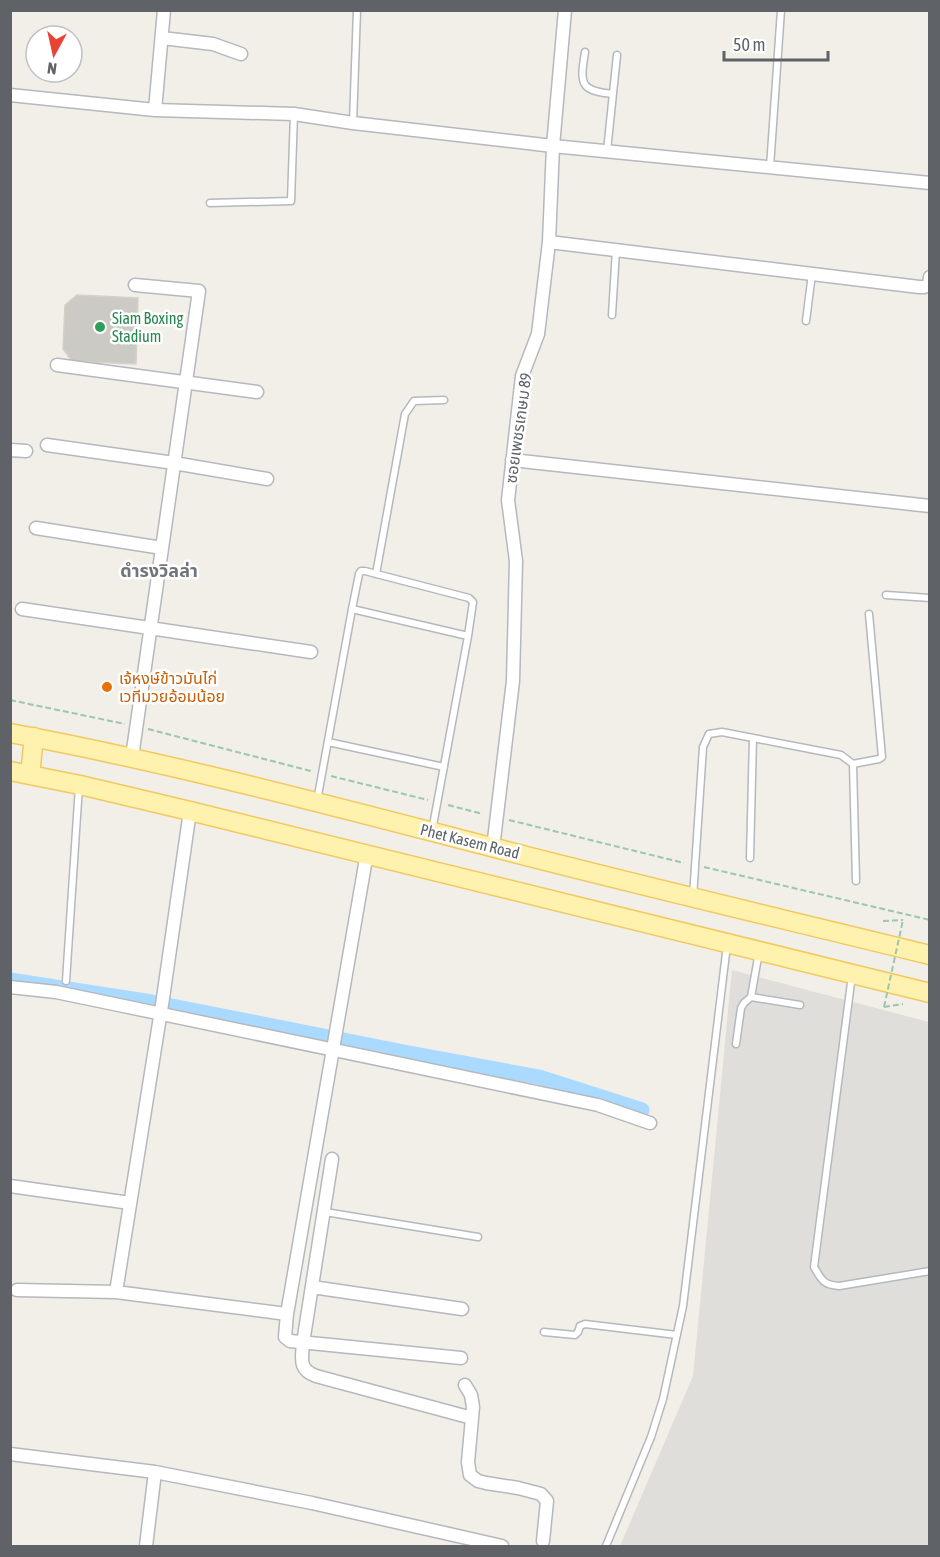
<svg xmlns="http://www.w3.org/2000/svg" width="940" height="1557" font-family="'Asap Condensed','Noto Sans Thai',sans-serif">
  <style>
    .industrial { fill: #e0deda }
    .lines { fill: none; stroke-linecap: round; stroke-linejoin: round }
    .canal { stroke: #aadaff; stroke-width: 15 }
    .building { fill: #cccac5; stroke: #d6d1c6; stroke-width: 1.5 }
    .service-casing { stroke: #b5b8bc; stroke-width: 9 }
    .minor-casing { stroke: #b5b8bc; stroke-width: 15 }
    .primary-casing { stroke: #f2c960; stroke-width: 21 }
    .path { stroke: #9cc7a9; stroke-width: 2; stroke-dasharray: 6 3; stroke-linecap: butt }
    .service { stroke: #fff; stroke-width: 6 }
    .minor { stroke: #fff; stroke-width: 12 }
    .primary { stroke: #fff2af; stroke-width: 18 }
    .path-bridge { stroke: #9cc7a9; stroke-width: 2; stroke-dasharray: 6 3; stroke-linecap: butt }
    .leisure-dot { fill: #2e9e5b; stroke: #fff; stroke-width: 2 }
    .food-dot { fill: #e8710a; stroke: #fff; stroke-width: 2 }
    .labels { text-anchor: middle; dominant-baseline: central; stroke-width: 5; stroke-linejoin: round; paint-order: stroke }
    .leisure-label { font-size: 16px; fill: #27864d; stroke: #fff; text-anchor: start }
    .street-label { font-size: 16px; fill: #5f6368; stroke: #fff }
    .food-label { font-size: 16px; fill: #c56008; stroke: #fff; text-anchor: start }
    .neighbourhood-label { font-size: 18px; font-weight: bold; fill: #70757a; stroke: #fff }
  </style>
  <rect width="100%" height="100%" fill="#f1efe8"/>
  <path class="industrial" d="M732 970 929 1022V1546H620L693 1376Z"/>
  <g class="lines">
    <path class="canal" d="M10 980 152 1002 404 1052 539 1077 642 1110"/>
  </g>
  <path class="building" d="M77 295 138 298 136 364 72 361 63 349 65 305Z"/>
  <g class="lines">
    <g class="service-casing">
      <path id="service" d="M585 52C580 83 579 91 613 94
        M353 123 357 10
        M607 151 617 55
        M770 167 781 10
        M210 203 291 201 294 114
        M612 315 616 250
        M806 321 812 274
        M376 574 405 414 414 401 444 400
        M886 595 930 598
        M352 609 468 636
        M328 742 444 767
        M853 764 879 759 882 757 869 614
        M317 801 352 609 359 574 361 571H365L469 598 473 602 468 636 432 831
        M750 858 753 738
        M693 897 703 747 709 734 722 732 841 755 853 764 856 881
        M759 952 751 997 800 1005
        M852 975 814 1267C822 1280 823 1285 839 1286L930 1271
        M66 981 79 786
        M736 1044 741 1008 744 1003 751 997
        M325 1212 478 1237
        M544 1332 575 1335 578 1332 580 1326 585 1324 677 1335
        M606 1546 651 1437 663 1399 683 1306 727 945"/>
    </g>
    <g class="minor-casing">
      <path id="minor" d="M162 38 213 44 241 54
        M10 95 155 110 294 114 353 123 553 146 930 183
        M155 110 164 10
        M549 242 919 287H924L929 285 930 277
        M57 365 257 392
        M47 445 174 463 267 479
        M10 450 26 451
        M512 460 930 506
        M36 528 162 548
        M22 609 311 652
        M132 757 199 291 135 285
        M493 848 513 681 516 561 508 500 522 376 538 334 549 242 553 146 565 10
        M10 987 56 992 114 1004 598 1105 650 1123
        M332 1159 303 1343C302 1359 298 1369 316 1376L472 1418
        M10 1186 130 1203
        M312 1287 462 1309
        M17 1290 116 1292 287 1314 285 1337 290 1341 461 1358
        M116 1292 163 998 190 811
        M287 1314 367 853
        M465 1385 471 1395 473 1407 468 1462 470 1475 478 1481 486 1483 518 1488 541 1494 547 1501 543 1541
        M10 1454 155 1472 312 1503 502 1546
        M146 1546 155 1472"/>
    </g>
    <g class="primary-casing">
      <path id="primary" d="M10 733C172 763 332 806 491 847 637 885 783 919 930 955
        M10 771 80 785 190 811 930 993
        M30 775 34 737"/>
    </g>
    <path class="path" d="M10 700 125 724
      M148 729 311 771
      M331 776 428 800
      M448 805 483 814
      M509 820 684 863
      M704 867 930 920
      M883 921 903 920
      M884 1007 903 1004"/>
    <use href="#service" class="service"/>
    <use href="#minor" class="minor"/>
    <use href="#primary" class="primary"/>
    <path class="path-bridge" d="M884 1007 903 920"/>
  </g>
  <circle class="leisure-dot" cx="100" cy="327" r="6"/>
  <circle class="food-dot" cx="107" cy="687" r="6"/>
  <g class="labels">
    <g class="leisure-label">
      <text x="112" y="318">Siam Boxing<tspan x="112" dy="18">Stadium</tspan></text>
    </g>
    <g class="street-label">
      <text transform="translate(518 428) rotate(-82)">ซอยเพชรเกษม 89</text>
      <text transform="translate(470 841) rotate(14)">Phet Kasem Road</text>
    </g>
    <g class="food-label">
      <text x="119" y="678">เจ้หงษ์ข้าวมันไก่<tspan x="119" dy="18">เวทีมวยอ้อมน้อย</tspan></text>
    </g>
    <g class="neighbourhood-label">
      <text x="159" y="570">ดำรงวิลล่า</text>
    </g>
  </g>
  <rect width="940" height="1557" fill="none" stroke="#5f6368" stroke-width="24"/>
  <g transform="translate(54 54) rotate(188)"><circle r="28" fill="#ffffff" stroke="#bfc1c3" stroke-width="1.5"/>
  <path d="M0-4.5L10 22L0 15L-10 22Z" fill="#ea4335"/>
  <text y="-9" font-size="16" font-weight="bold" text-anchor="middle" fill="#5f6368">N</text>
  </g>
  <path d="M724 51v9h104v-9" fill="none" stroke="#5f6368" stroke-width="3"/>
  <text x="733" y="51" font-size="18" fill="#5f6368" stroke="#ffffff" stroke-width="4.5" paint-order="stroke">50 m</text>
</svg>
